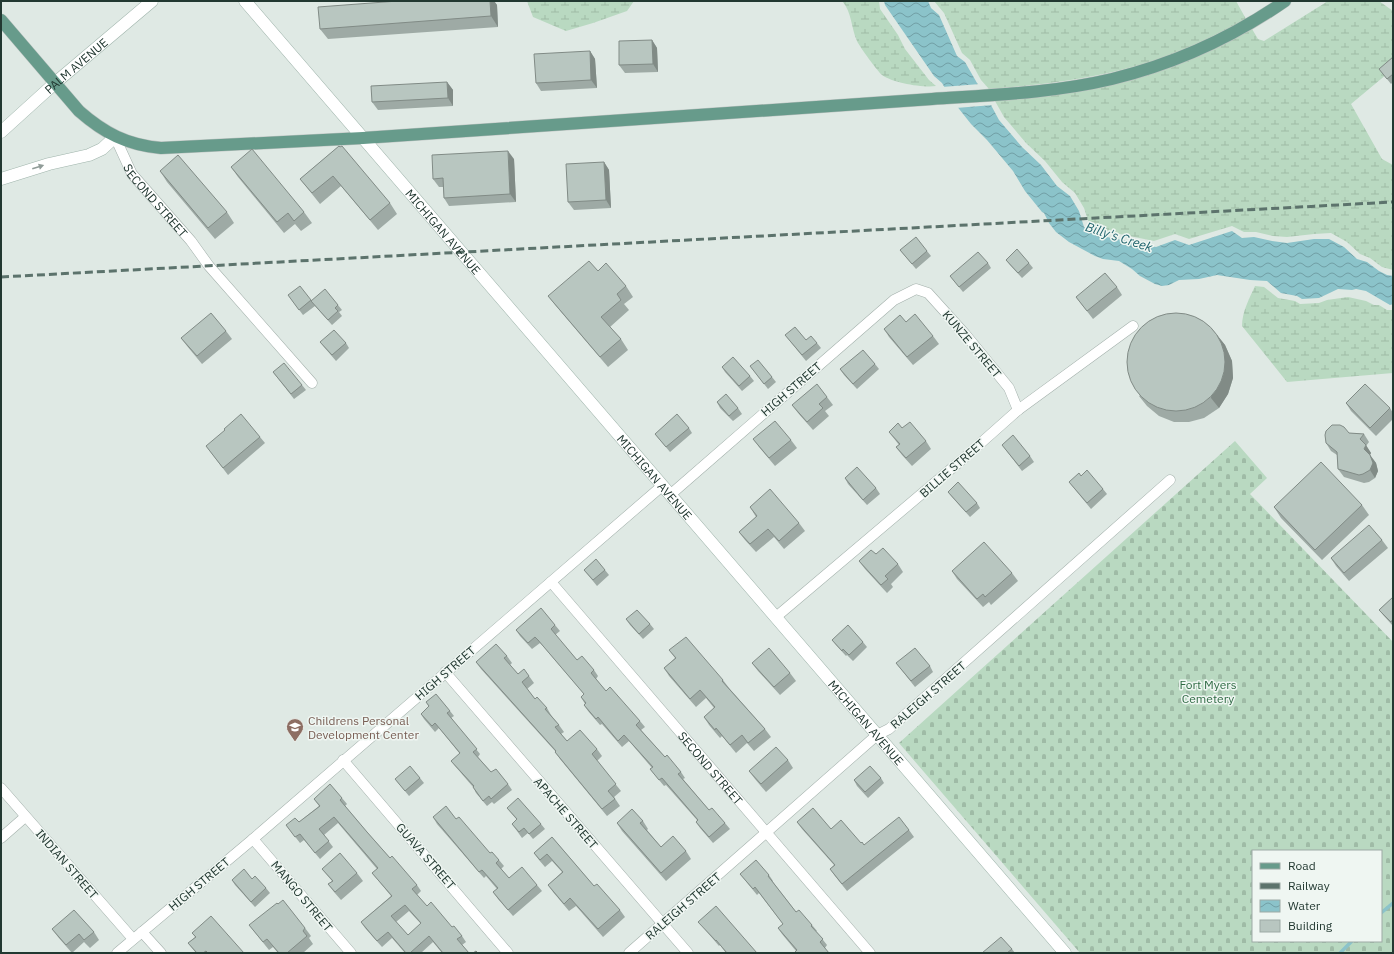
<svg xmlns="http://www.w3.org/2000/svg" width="1394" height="954" font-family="'IBM Plex Sans',sans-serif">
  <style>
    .wetland { fill: url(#wetland-marsh) }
    .cemetery { fill: url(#cemetery-stones); fill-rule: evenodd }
    .water { fill: url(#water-waves) }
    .pier { fill: #dfe9e4 }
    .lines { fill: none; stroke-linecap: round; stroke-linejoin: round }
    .stream { stroke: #8bc3ca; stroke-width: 3.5 }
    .street-casing { stroke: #a3b0ab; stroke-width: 11 }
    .secondary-casing { stroke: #9fb4ab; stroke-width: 13 }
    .primary-casing { stroke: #bdc3c1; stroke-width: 13 }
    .street { stroke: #fff; stroke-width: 10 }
    .secondary { stroke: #fff; stroke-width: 12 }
    .primary { stroke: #679b8b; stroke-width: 12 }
    .rail { stroke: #5c736c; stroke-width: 3; stroke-dasharray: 8 4; stroke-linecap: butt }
    .wall { fill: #9eaaa5; fill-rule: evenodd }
    .shaded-wall { fill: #818b86 }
    .building { fill: #b8c6c0; stroke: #818b86; fill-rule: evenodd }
    .oneway { fill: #909c98 }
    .labels { text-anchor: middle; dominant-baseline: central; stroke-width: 3; stroke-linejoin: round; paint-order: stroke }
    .street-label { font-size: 12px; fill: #223831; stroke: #eff6f2 }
    .park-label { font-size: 12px; fill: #2f6b44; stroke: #eff6f2 }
    .education-label { font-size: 12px; fill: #785e54; stroke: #eff6f2; text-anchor: start }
    .water-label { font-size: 13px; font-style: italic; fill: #21656e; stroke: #eff6f2 }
  </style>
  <defs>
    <pattern id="wetland-marsh" width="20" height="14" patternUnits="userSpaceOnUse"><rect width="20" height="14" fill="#b9d9c1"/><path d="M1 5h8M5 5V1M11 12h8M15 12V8" fill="none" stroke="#9fbba6"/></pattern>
    <pattern id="cemetery-stones" width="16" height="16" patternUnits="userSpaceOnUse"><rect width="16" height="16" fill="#b9d9c1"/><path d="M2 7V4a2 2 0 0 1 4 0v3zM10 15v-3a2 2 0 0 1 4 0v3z" fill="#9fbba6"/></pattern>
    <pattern id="water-waves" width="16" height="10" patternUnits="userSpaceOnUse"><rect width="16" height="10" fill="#8bc3ca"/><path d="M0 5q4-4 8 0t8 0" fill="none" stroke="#719fa5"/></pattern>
  </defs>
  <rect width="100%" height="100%" fill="#dfe9e4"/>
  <path class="wetland" d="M527 1H634L627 11 593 23 566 31 533 17Z
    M842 1H879L880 9 898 35 905 49 929 80 936 86C923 88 893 83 882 75 879 73 859 46 857 41 851 28 852 12 842 1Z
    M934 1H1236L1246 19C1213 37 1179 53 1143 64 1093 79 1041 85 989 89L981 80 970 60 962 53 944 13Z
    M1328 1H1379L1393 11V69L1351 104 1382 159 1393 165V270L1382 267 1370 258 1360 254 1347 242 1331 233 1314 234 1287 237 1273 236 1256 232H1244L1232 226 1189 239 1175 234 1154 241 1100 230 1089 223 1084 208 1075 193 1062 182 1045 161 1026 143 1004 117 995 101 1064 94 1145 76 1201 55 1252 29 1258 39 1264 41Z
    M1255 286 1264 287 1278 298 1295 301 1300 304 1319 303 1327 300 1348 297 1366 301 1374 305H1379L1387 310H1393V373L1287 382 1242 326C1242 312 1249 299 1255 286Z"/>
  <path class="cemetery" d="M1235 441 1267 478 1250 494 1393 642V953H1080L899 743ZM1253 851H1381V941H1253Z"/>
  <path class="water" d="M884 1H928L931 8 939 15 957 56 965 62 977 83 988 97 992 107 999 120 1022 147 1041 165 1057 186 1070 196 1079 211 1084 227 1097 235 1156 247 1175 240 1189 245 1232 231 1242 238 1254 237 1272 241 1287 243 1314 239H1329L1344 247 1357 259 1367 262 1379 271 1387 275 1393 276V304L1390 305 1366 291 1356 289 1352 290 1338 289 1319 298 1302 299 1297 296 1281 293 1267 281 1250 280 1217 275 1199 279 1179 280 1169 285 1162 286 1155 284 1140 276 1132 269 1119 261 1103 259 1095 256 1069 242 1056 232 1049 223 1044 213 1042 212 1025 191 1013 171 987 140 971 124 952 100 942 83 934 76 885 5Z"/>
  <path class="pier" d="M980 84 990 96 993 105 956 108 942 87Z"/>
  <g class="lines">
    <path class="stream" d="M1381 913 1393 903
      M1340 953 1352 941"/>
    <g class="street-casing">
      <g id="street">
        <path id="s1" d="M115 137 132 174 191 241 209 266 312 383"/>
        <path d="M670 495 894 300 916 289 928 293 965 334 1009 388 1018 410"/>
        <path id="s2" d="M551 582 870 953"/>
        <path d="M776 617 964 458 1018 410 1133 326"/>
        <path d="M445 672 688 953"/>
        <path d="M343 760 508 953"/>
        <path d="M1 788 133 939"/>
        <path d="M1 838 25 817"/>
        <path d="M253 839 351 953"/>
        <path d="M142 932 161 953"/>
        <path d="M117 953 253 839 662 486"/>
        <path d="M629 953 877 735 889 729 1170 480"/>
      </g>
    </g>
    <g class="secondary-casing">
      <g id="secondary">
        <path id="s3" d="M245 1 1065 953"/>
        <path id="s4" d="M1 132 55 83 152 1"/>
        <path d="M1 179 49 164 89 155 102 149 115 137"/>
      </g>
    </g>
    <g class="primary-casing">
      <path id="primary" d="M1 20 79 111C104 133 127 145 161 148L363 138 932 99C992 95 1053 93 1112 79 1174 64 1233 37 1285 1"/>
    </g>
    <use href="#street" class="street"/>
    <use href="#secondary" class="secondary"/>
    <use href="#primary" class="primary"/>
    <path class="rail" d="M1 277 1393 202"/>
  </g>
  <path class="wall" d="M398 1H494L497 5 498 27 328 39 320 29Z
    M652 40 657 48 658 72 625 73 619 65Z
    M590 51 595 59 597 88 541 91 536 83Z
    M1393 57V82L1391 84 1379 69Z
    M447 82 453 90V106L378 110 372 102Z
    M339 146 390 203 397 214 378 230 341 186 320 204 300 179Z
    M514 159 516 202 449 206 444 198 443 187H439L433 179Z
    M604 162 609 170 611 208 574 210 568 202Z
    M231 167 304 212 312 223 301 231 295 224 284 233 238 177Z
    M160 171 227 212 234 223 215 239 167 182Z
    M900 250 927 251 931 256 916 269Z
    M1006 260 1029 263 1033 268 1022 278 1010 265Z
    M988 263 991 268 963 292 950 276Z
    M598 271 626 286 633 297 624 304 629 310 610 327 621 339 628 350 608 367 556 306 548 296Z
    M1117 287 1122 295 1093 319 1076 297Z
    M288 295 311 301 338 305 342 310 339 312 342 316 332 325 315 306 303 315Z
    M906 322 933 336 939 344 913 365 889 337 884 329Z
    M226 331 232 339 202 364 187 346 181 338Z
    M785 335 817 343 821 348 806 361Z
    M1217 335 1225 345 1232 361 1233 378 1228 394 1219 408 1204 418 1189 422H1174L1159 416 1147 406 1139 396Z
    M320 342 346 343 349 348 336 361 324 347Z
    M875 364 879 369 857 389 844 375 840 369Z
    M750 366 772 377 776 382 768 389Z
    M722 367 750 376 754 381 742 391 725 372Z
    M273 372 302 385 306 390 294 399Z
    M827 397 833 405 825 411 829 416 813 430 798 413 792 405Z
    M717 402 738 408 742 414 733 421 720 408Z
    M1346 403 1390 408 1393 413V419L1376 436 1351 411Z
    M689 428 692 433 670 452 655 434Z
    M902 428 926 441 931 449 912 466 902 455 896 447 899 445 889 432Z
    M1349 433 1364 434 1369 442 1366 446 1371 453 1370 455 1376 463 1378 471 1375 478 1369 482 1364 483 1344 477 1338 469 1337 455 1331 451 1326 443Z
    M260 437 265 443 228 475 206 446Z
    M753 439 791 440 797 448 775 466 759 447Z
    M1002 445 1030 456 1034 462 1022 471Z
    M1081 476 1103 489 1107 494 1091 509 1073 487 1069 482Z
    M845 478 876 488 880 494 867 505 848 484Z
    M948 492 977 503 980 508 970 517 952 497Z
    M1362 505 1369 515 1322 560 1281 518 1274 507Z
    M750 507 799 523 805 531 784 549 774 537 756 552 745 540 739 532 756 517Z
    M1382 540 1388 548 1349 581 1336 566 1331 558Z
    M876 554 898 564 903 572 891 584 893 587 887 593 865 569 859 561Z
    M584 570H605L609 575 597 586Z
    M952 571 1012 573 1018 581 991 605 989 602 983 607 957 579Z
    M1393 597V626L1383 615 1379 610Z
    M626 619 650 624 654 629 643 639 630 625Z
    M555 625 560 631 555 635 577 660 594 670 598 676 596 679 606 691 640 721 645 727 641 730 665 757 681 772 685 778 683 779 709 810 725 823 730 829 713 843 700 828 696 822 697 820 666 785 664 786 650 769 652 768 629 741 622 747 602 724 600 725 588 711 584 705 585 704 581 697 584 694 543 646 540 643 532 649 520 636 516 630Z
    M832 640 863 642 867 647 853 661 847 655 846 656 836 645Z
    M669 650 723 680 729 688 765 729 771 737 754 751 747 743 736 753 722 736 720 738 709 725 704 717 714 708 706 698 696 707 669 676 664 668 675 658Z
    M507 656 512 663 510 665 518 674 529 676 534 683 527 689 535 699 547 708 551 715 559 725 564 732 561 734 567 741 597 749 602 756 597 761 621 791 614 797 620 806 607 816 560 759 555 752V751L481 669 476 662Z
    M752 663 790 673 796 681 780 695 758 671Z
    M896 663 930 666 933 672 915 687Z
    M426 702 450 711 454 716 451 718 480 754 478 757 491 772 508 784 512 790 494 804 492 802 487 806 476 793 473 787 455 766 451 761 460 754 439 728 435 732 424 719 421 714 429 707Z
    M788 760 793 768 766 792 755 779 749 771Z
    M420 778 424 783 409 796 395 779Z
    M881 778 884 783 868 798 857 786 854 780Z
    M342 798 347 804 345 806 367 832 390 858 417 885 421 891 417 895 427 906 462 936 466 942 462 945 469 953H442L433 942 421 953H405L392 938 382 947 365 928 361 922 391 896 377 879 372 873 377 869 338 823 324 835 333 847 320 859 304 840 300 843 286 825 299 822 319 806 314 799ZM409 911 421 924 408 935 396 922Z
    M507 808 541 824 545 829 533 839 528 833 522 838 512 824 517 820Z
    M433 817 456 819 490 853 499 860 504 866 501 869 509 878 537 885 542 891 513 916 498 899 493 892 497 889 486 876 484 878 437 824Z
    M643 821 648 829 647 830 661 847 686 851 691 859 666 881 622 831 617 823Z
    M797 822 831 829 861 843 864 845 909 830 914 837 847 891 835 876 830 869 834 865 802 829Z
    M552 837 594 886 620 910 625 917 603 937 576 906 569 911 553 892 548 885 562 872 552 861 545 867 539 860 534 853Z
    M322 869 357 873 363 881 341 900 334 892 328 884 332 881Z
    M740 874 769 875 773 881V882L796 912 812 925 817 931H816L827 945 825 948 796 951 782 934 778 928 783 924 759 893 757 895Z
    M252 879 266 888 270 893 255 907 235 885 232 880Z
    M698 922 757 953H726L720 945 719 946 702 926Z
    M249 925 305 928 311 936 309 938 313 944 303 953H278L273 947 269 950Z
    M52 929 94 932 99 940 90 948 84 942 72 953 58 937Z
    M192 933 244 953H196L188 943 195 937Z
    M1012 949 1015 953H982Z"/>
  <path class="shaded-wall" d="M490 1H494L497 5 498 27 491 16Z
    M652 40 657 48 658 72 653 64Z
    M590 51 595 59 597 88 591 80Z
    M447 82 453 90V106L448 98Z
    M508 151 514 159 516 202 510 194Z
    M604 162 609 170 611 208 606 200Z
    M1217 335 1225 345 1232 361 1233 378 1228 394 1219 408 1211 398Z
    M1366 445 1371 453 1370 455 1376 463 1378 471 1375 478 1370 470 1364 449Z"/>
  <path class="building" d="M398 1H490L491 16 320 29 318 7Z
    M652 40 653 64 619 65V41Z
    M590 51 591 80 536 83 534 54Z
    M1393 57V74L1387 79 1379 69Z
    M447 82 448 98 372 102 371 86Z
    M339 146 340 147 342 146 390 203 370 220 333 176 312 193 300 179Z
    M252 149 304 212 294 221 288 213 277 222 231 167Z
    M508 151 510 194 444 198 443 178 433 179 432 155Z
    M178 155 227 212 208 228 160 171Z
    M604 162 606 200 568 202 566 164Z
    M916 237 927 251 912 264 900 250Z
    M1017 249 1029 263 1018 273 1006 260Z
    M978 252 988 263 959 287 950 276Z
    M589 261 598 271 606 263 626 286 617 294 621 300 601 317 621 339 600 357 548 296Z
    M1105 273 1117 287 1087 311 1076 297Z
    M300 286 311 300 299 310 288 295Z
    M325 289 338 305 335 308 338 311 328 320 311 301Z
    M1127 362a49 49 0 1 1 98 0a49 49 0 1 1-98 0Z
    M211 313 226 331 197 356 181 338Z
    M915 314 933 336 907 357 884 329 900 315 906 322Z
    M795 327 806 340 811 336 817 343 802 355 785 335Z
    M334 330 346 343 332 355 320 342Z
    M863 350 875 364 853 384 840 369Z
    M733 357 750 376 739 386 722 367Z
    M758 360 772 377 764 384 750 366Z
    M284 363 302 385 291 394 273 372Z
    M817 384 827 397 819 404 823 408 807 422 792 405Z
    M1365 384 1390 408 1370 428 1346 403Z
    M726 394 738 408 729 416 717 402Z
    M241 414 260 437 223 468 206 446 225 430 224 429Z
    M677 414 689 428 666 447 655 434Z
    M775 421 791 440 769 458 753 439Z
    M910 422 926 441 906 458 896 447 900 444 889 432 898 423 902 428Z
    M1332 425H1340L1344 427 1349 433 1364 434 1360 439 1366 445 1364 449 1370 455 1373 463 1370 470 1363 474 1359 475 1338 469 1337 452 1326 443 1325 435 1326 431Z
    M1013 435 1030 456 1019 466 1002 445Z
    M1321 462 1362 505 1315 550 1274 507Z
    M857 467 876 488 863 500 845 478Z
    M1087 470 1103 489 1087 503 1069 482 1079 473 1081 476Z
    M958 482 977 503 966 512 948 492Z
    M770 489 799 523 779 541 768 529 750 544 739 532 757 516 750 507Z
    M1369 525 1382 540 1344 573 1331 558Z
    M984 542 1012 573 985 597 983 594 977 599 952 571Z
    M883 548 898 564 885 576 888 579 881 585 859 561 871 550 876 554Z
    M596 559 605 570 593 580 584 570Z
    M1393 597V619L1391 622 1379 610Z
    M541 608 555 625 551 629 577 660 582 656 594 670 591 673 606 691 610 687 640 721 636 725 665 757 667 755 681 772 678 774 709 810 712 808 725 823 709 837 696 822 698 820 662 778 659 780 650 769 653 767 624 735 618 741 598 717 596 719 584 705 586 703 581 697 584 694 538 640 535 637 528 643 516 630Z
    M637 610 650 624 639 634 626 619Z
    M848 625 863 642 849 655 843 649 842 651 832 640Z
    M686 637 723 680 722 681 765 729 748 743 742 735 730 745 716 728 715 730 704 717 715 707 700 690 690 699 664 668 676 658 669 650Z
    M496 644 507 656 504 658 518 674 524 669 529 676 522 682 535 699 537 697 547 708 545 709 559 725 555 727 567 741 580 730 597 749 592 754 616 784 608 791 615 799 602 809 555 752 556 751 476 662Z
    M769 648 790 673 774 687 752 663Z
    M915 648 930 666 911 681 896 663Z
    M436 694 450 711 447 713 477 749 473 752 491 772 496 769 508 784 491 799 489 796 483 801 473 787 474 786 451 761 460 753 435 723 432 726 421 714 429 706 426 702Z
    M776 747 788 760 761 784 749 771Z
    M410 766 420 778 405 791 395 779Z
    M870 766 881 778 865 792 854 780Z
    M330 784 342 798 340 800 367 832 390 858 392 856 417 885 412 889 427 906 431 902 452 927 454 926 462 936 457 939 469 953H443L429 936 410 953H406L388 932 377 941 361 922 392 896 372 873 378 868 334 817 319 829 329 841 315 853 300 834 295 837 286 825 295 818 299 822 320 806 314 799ZM405 905 421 923 408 935 391 916Z
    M518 798 541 824 529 834 524 828 519 832 512 824 517 819 507 808Z
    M446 806 456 819 459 817 490 853 492 852 499 860 496 863 509 878 522 867 537 885 508 910 493 892 498 888 482 870 479 872 433 817Z
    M813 808 831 829 841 820 861 843 862 842 864 845 899 817 909 830 842 884 830 869 835 865 797 822Z
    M632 809 643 821 640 823 661 847 673 836 686 851 661 873 617 823Z
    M552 837 594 886 597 884 620 910 598 929 570 898 564 904 548 885 563 872 547 854 540 860 534 853Z
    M340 853 357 873 335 892 328 884 333 881 322 869Z
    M756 860 769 875 768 876 796 912 799 910 812 925 811 926 823 939 820 942 829 953H796L795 952 797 950 778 928 783 924 755 887 753 889 740 874Z
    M244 869 252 879 255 876 266 888 251 902 232 880Z
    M283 900 305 928 303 931 307 936 287 953H279L267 939 263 942 249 925 277 903 278 904Z
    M716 906 757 953H727L716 940V941L698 922Z
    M74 910 94 932 84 940 79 934 66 945 52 929Z
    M211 916 244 953H208L206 951 203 953H197L188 943 196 937 192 933Z
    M1001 937 1012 949 1007 953H982Z
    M476 951 478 953H473Z"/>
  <defs><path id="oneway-solid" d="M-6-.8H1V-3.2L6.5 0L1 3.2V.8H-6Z"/></defs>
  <use class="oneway" href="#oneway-solid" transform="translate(38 167) rotate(-17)"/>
  <defs>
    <g id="school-pin" transform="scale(0.9)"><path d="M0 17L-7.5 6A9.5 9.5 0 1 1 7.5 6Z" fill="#8d6e63" stroke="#eff6f2"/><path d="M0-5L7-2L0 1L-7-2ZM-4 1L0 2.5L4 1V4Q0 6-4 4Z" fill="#fff"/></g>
  </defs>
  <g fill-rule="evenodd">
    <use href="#school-pin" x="295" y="727"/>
  </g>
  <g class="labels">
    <g class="street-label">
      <text stroke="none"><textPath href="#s4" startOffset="100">PALM AVENUE</textPath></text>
      <text stroke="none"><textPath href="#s1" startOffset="76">SECOND STREET</textPath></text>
      <text stroke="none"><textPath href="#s3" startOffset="304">MICHIGAN AVENUE</textPath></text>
      <text transform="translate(972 344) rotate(50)">KUNZE STREET</text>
      <text transform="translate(791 389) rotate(-41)">HIGH STREET</text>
      <text transform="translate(952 468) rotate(-41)">BILLIE STREET</text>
      <text stroke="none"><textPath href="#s3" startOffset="628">MICHIGAN AVENUE</textPath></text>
      <text transform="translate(445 673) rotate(-41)">HIGH STREET</text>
      <text transform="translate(928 695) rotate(-41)">RALEIGH STREET</text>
      <text stroke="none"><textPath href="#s3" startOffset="952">MICHIGAN AVENUE</textPath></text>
      <text stroke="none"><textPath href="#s2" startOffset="245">SECOND STREET</textPath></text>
      <text transform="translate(566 813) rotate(49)">APACHE STREET</text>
      <text transform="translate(426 856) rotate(49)">GUAVA STREET</text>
      <text transform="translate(67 864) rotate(49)">INDIAN STREET</text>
      <text transform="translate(199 884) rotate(-40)">HIGH STREET</text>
      <text transform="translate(302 896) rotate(50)">MANGO STREET</text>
      <text transform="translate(683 906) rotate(-41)">RALEIGH STREET</text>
    </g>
    <g class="park-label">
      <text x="1208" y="684">Fort Myers<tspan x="1208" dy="14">Cemetery</tspan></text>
    </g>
    <g class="education-label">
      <text x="308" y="720">Childrens Personal<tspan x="308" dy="14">Development Center</tspan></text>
    </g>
    <g class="water-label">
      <text transform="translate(1119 237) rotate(18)">Billy's Creek</text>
    </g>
  </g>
  <rect width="1394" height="954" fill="none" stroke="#223831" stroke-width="4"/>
  <rect x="1252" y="850" width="130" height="92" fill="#eff6f2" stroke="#9daaa5"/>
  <rect x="1260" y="863" width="20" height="6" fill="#679b8b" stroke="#9daaa5"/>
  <text x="1288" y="870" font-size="12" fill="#223831">Road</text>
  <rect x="1260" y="883" width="20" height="6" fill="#5c736c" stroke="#9daaa5"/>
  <text x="1288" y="890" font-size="12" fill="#223831">Railway</text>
  <rect x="1260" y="900" width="20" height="12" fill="url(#water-waves)" stroke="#9daaa5"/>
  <text x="1288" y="910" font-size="12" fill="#223831">Water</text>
  <rect x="1260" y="920" width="20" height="12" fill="#b8c6c0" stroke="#9daaa5"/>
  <text x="1288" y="930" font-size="12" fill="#223831">Building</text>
</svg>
